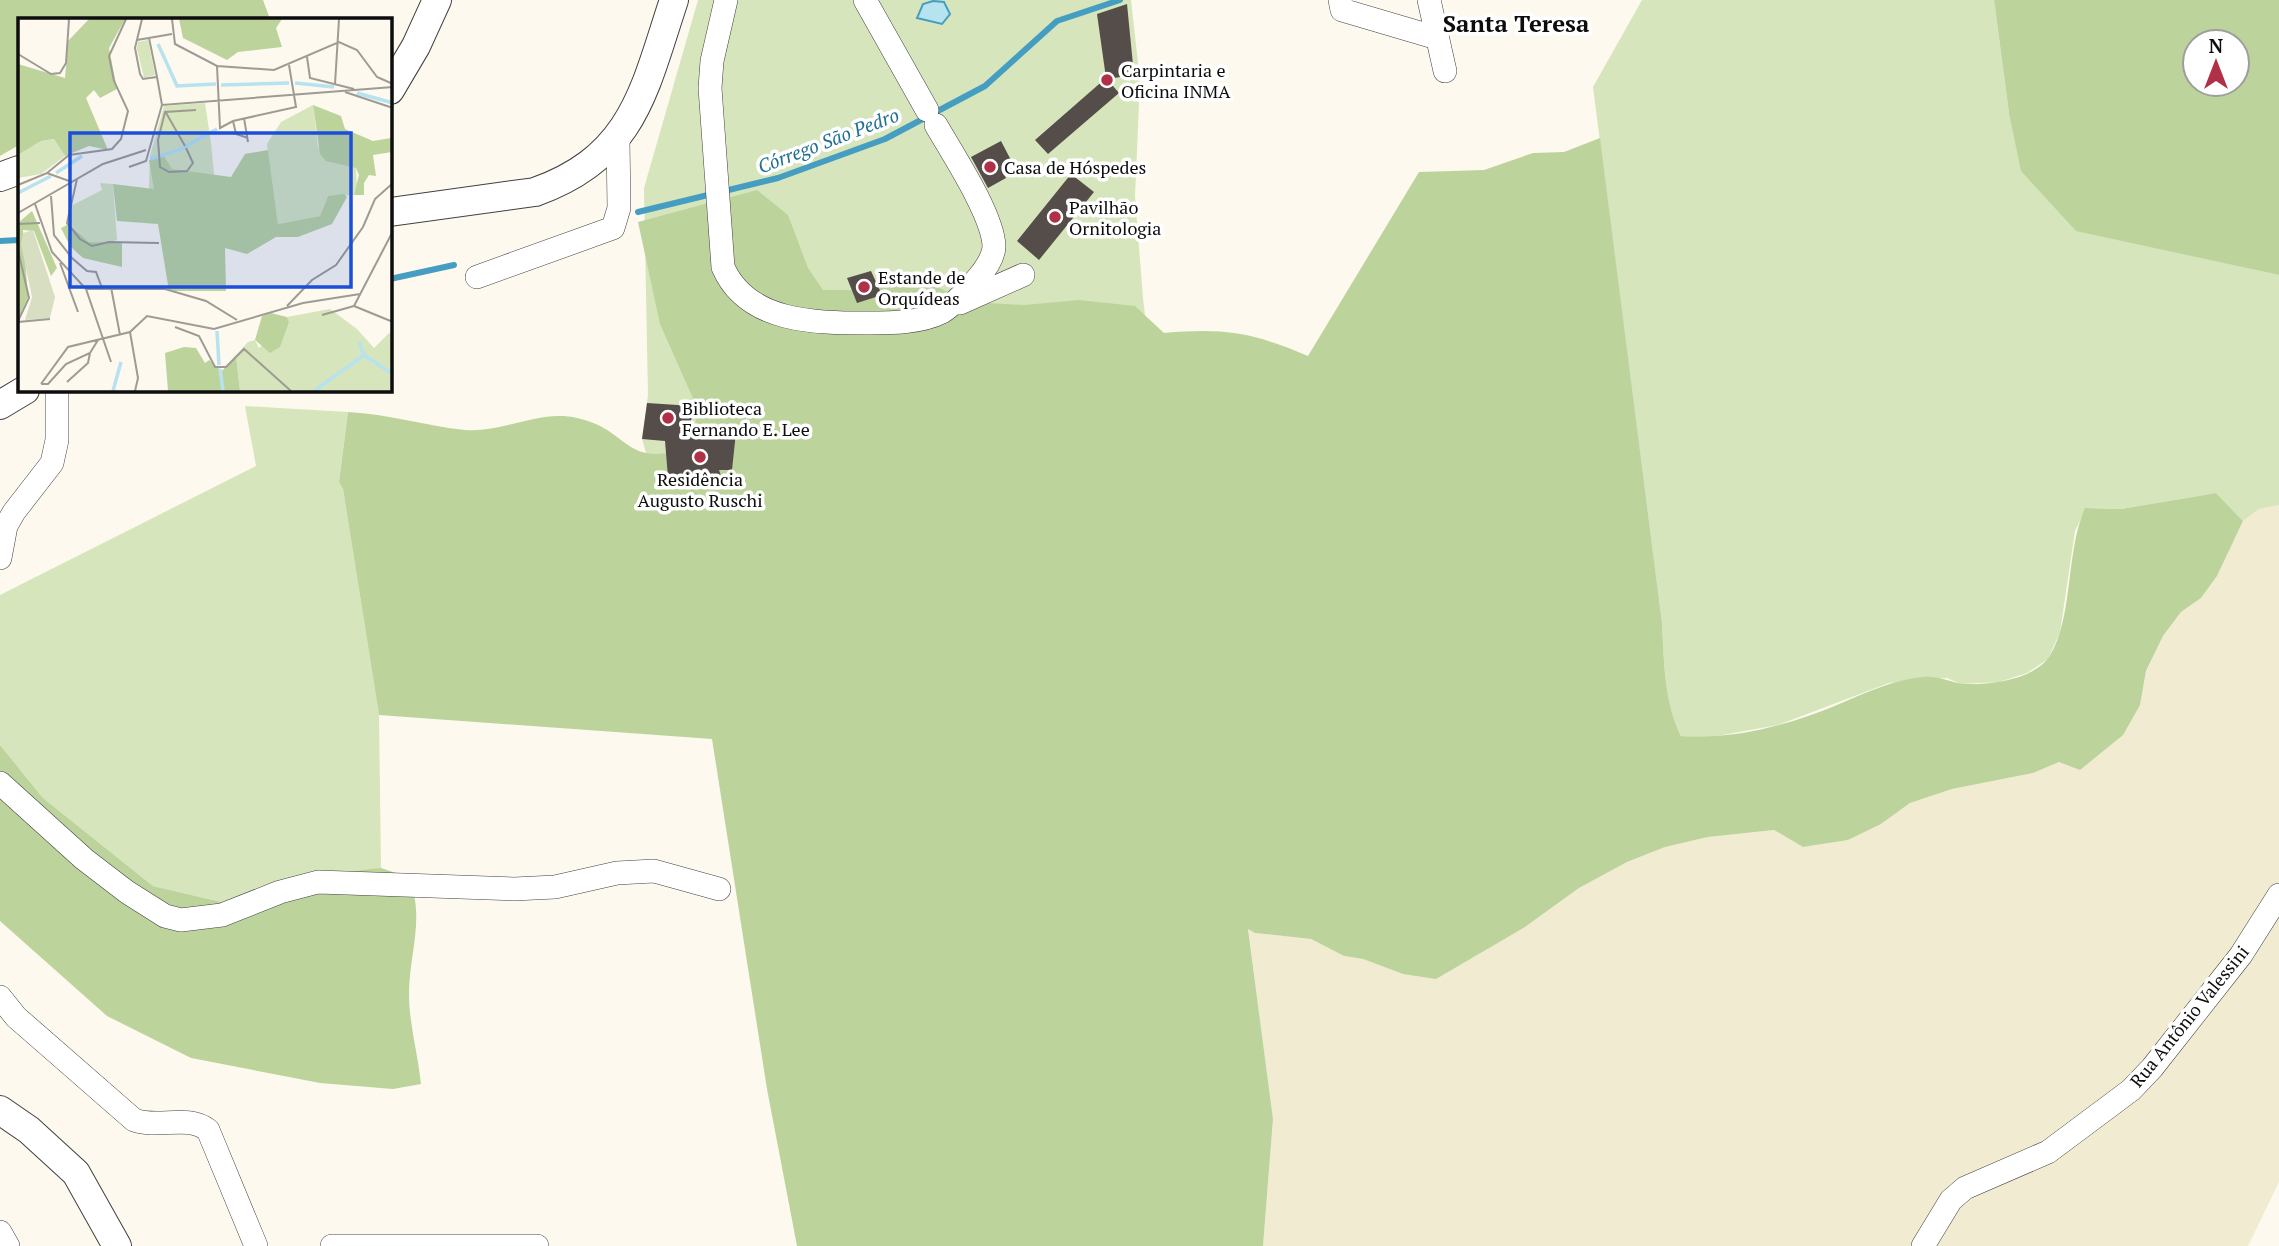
<svg xmlns="http://www.w3.org/2000/svg" width="2279" height="1246" font-family="'PT Serif',serif">
  <style>
    .farmland { fill: #f1ebd1 }
    .green { fill: #d6e5bb }
    .forest { fill: #bcd49c; fill-rule: evenodd }
    .water { fill: #b7e2f0; stroke: #459ec1; stroke-width: 2 }
    .lines { fill: none; stroke-linecap: round; stroke-linejoin: round }
    .stream { stroke: #459ec1; stroke-width: 6 }
    .building { fill: #554d4a }
    .minor-casing { stroke: #404040; stroke-width: 24 }
    .tertiary-casing { stroke: #404040; stroke-width: 30 }
    .minor { stroke: #fff; stroke-width: 23 }
    .tertiary { stroke: #fff; stroke-width: 28 }
    .poi-dot { fill: #b03147; stroke: #fff; stroke-width: 2.5 }
    .labels { text-anchor: middle; dominant-baseline: central; stroke-width: 7; stroke-linejoin: round; paint-order: stroke }
    .poi-label { font-size: 18px; fill: #0d0d0d; stroke: #fff; text-anchor: start }
    .street-label { font-size: 18px; fill: #0d0d0d; stroke: #fff }
    .water-label { font-size: 19px; font-style: italic; fill: #216f93; stroke: #fff }
    .district-label { font-size: 24px; font-weight: bold; fill: #0d0d0d; stroke: #fff }
    .inset-river { fill: none; stroke: #b7e2f0; stroke-width: 3.5 }
    .inset-road { fill: none; stroke: #9d9b94; stroke-width: 2 }
    .view { fill: #1d4ed8; fill-opacity: 0.15; stroke: #1d4ed8; stroke-width: 3.5 }
    .inset-edge { fill: none; stroke: #0d0d0d; stroke-width: 3.5 }
  </style>
  <rect width="100%" height="100%" fill="#fdf9ee"/>
  <path class="farmland" d="M2279 505V1182L2248 1246H1263L1273 1119 1248 928 1255 933 1311 939 1344 956 1363 959 1403 974 1525 927 1579 888 1627 862 1665 847 1708 837 1774 830 1803 847 1848 840 1881 824 1910 803 1952 789 2033 773 2059 762 2140 705 2146 672 2163 636 2181 612 2201 598 2217 576 2243 521 2259 509Z"/>
  <path class="green" d="M698 0H1131L1140 81 1135 196 1143 298 1251 1246H953L734 760 642 439 648 395 644 188Z
    M1642 0H1994L2009 113 2076 230 2279 275V505L2259 509 2243 521 2216 493 2121 509 2086 508 2075 531 2060 632 2048 659 2027 673 1999 682 1961 684 1947 678 1889 683 1778 725 1706 738 1681 736C1664 701 1664 661 1662 623L1593 87Z
    M245 406 348 412 339 482 343 489 379 715 381 868 234 905 153 886 43 798 0 745V595L256 466Z"/>
  <path class="forest" d="M0 0H263L270 19H19V145L0 156Z
    M1994 0H2279V275L2076 231 2021 171 2009 113ZM2195 42H2237V84H2195Z
    M1600 138 1662 623C1664 661 1664 701 1681 736 1733 740 1789 725 1837 705 1865 693 1892 680 1923 677 1938 675 1951 683 1965 684 1989 685 2033 680 2049 657 2074 618 2065 553 2085 508L2121 509 2216 493 2243 521 2217 576 2201 598 2181 612 2163 636 2146 671 2140 705 2123 735 2080 770 2059 762 2033 773 1952 789 1910 803 1881 824 1848 840 1803 847 1774 830 1708 837 1665 847 1627 862 1579 888 1525 927 1436 979 1403 974 1363 959 1344 956 1311 939 1255 933 1248 929 1273 1119 1263 1246H797L767 1089 712 739 379 715 343 489 339 482 348 412C388 414 426 426 465 430 503 433 540 409 577 418 633 430 621 471 695 446L696 405 660 324 638 222 757 190 788 215 808 268 823 290H861L916 277 969 302 1024 305 1079 300 1135 306 1164 333C1224 328 1252 332 1308 356L1419 172 1484 170 1533 153 1564 152Z
    M0 745 43 798 153 886 234 905 300 882 363 870 381 868 408 877C426 915 409 954 409 994 409 1024 418 1054 421 1084L393 1089 320 1083 191 1058 107 1016 0 921Z"/>
  <path class="water" d="M933 1 944 2 950 14 942 24 917 18 923 4Z"/>
  <g class="lines">
    <path class="stream" d="M638 212 778 178 885 139 985 86 1057 21 1120 0
      M0 241 19 240
      M390 279 454 265"/>
  </g>
  <path class="building" d="M1127 4 1134 75 1107 79 1119 93 1048 154 1035 140 1106 78 1097 14Z
    M1001 141 1013 164 1002 170 1006 178 988 188 971 157Z
    M1071 174 1094 192 1039 260 1017 241Z
    M871 271 882 295 857 303 847 278Z
    M647 403 693 406 690 429 736 432 732 470H719L724 484 668 477 665 441 642 439Z"/>
  <g class="lines">
    <g class="minor-casing">
      <path id="minor" d="M726 0 712 61 710 88 723 267C747 323 816 323 868 323 892 323 920 323 942 312 955 304 967 290 977 279 984 271 994 257 994 246 993 215 952 153 936 125
        M865 0 927 110
        M1340 0 1342 10 1437 38
        M1429 0 1445 71
        M477 277 613 228 619 208 618 140
        M960 303 1023 275
        M0 558 6 526 14 512 52 463 57 440V390
        M0 783 84 859 127 892 165 916 181 920 222 915 280 892 318 882 514 889 555 887 617 873 654 871 719 889
        M0 997 16 1017 134 1120C159 1129 187 1114 208 1130L256 1246
        M0 1232 8 1246
        M332 1246H537
        M1923 1246 1951 1200 1965 1188 2048 1152 2131 1090 2152 1068 2241 955 2279 895"/>
    </g>
    <g class="tertiary-casing">
      <path id="tertiary" d="M390 90 416 46 437 0
        M0 177 19 170
        M390 212 535 192C634 157 644 90 674 0
        M0 405 25 390
        M0 1110 29 1130 76 1173 117 1246"/>
    </g>
    <use href="#minor" class="minor"/>
    <use href="#tertiary" class="tertiary"/>
  </g>
  <g class="poi-dot">
    <circle cx="1107" cy="80" r="7"/>
    <circle cx="990" cy="167" r="7"/>
    <circle cx="1055" cy="217" r="7"/>
    <circle cx="864" cy="287" r="7"/>
    <circle cx="668" cy="418" r="7"/>
    <circle cx="700" cy="457" r="7"/>
  </g>
  <g class="labels">
    <g class="poi-label">
      <text x="1121" y="70">Carpintaria e<tspan x="1121" dy="21">Oficina INMA</tspan></text>
      <text x="1004" y="167">Casa de Hóspedes</text>
      <text x="1069" y="207">Pavilhão<tspan x="1069" dy="21">Ornitologia</tspan></text>
      <text x="878" y="277">Estande de<tspan x="878" dy="21">Orquídeas</tspan></text>
      <text x="682" y="408">Biblioteca<tspan x="682" dy="21">Fernando E. Lee</tspan></text>
      <text x="700" y="479" text-anchor="middle">Residência<tspan x="700" dy="21">Augusto Ruschi</tspan></text>
    </g>
    <g class="street-label">
      <text transform="translate(2189 1016) rotate(-51)">Rua Antônio Valessini</text>
    </g>
    <g class="water-label">
      <text transform="translate(828 140) rotate(-21)">Córrego São Pedro</text>
    </g>
    <g class="district-label">
      <text x="1516" y="23">Santa Teresa</text>
    </g>
  </g>
  <g transform="translate(18 18)">
    <rect width="374" height="374" fill="#fdf9ee"/>
    <path d="M130 22 137 57 126 60 119 31 120 24ZM187 85 193 125 207 271 143 209 131 169 132 138 146 88ZM295 87 300 129 338 150 339 169 336 177 310 178 302 198 260 206 249 126 263 104ZM36 121 47 138 23 156 0 160V137L23 123ZM82 165 95 166 99 222 81 227 71 224 49 203 51 189 84 172ZM312 291 339 311 356 330 371 315 374 317V369L371 373H222L218 337 230 324 237 322 241 330 271 304 269 299Z" fill="#d6e5bb"/>
    <path d="M71 1H107L91 30 99 71 82 80 76 72 68 80 90 132 71 128 47 138 36 121 23 123 0 137V46L47 60 50 23ZM161 1H264L258 10 264 29 220 34 209 42 165 20ZM295 87 323 98 327 111 355 123 373 120 374 106V134L355 137 358 158 351 157 346 165V177H336L341 157 338 150 308 143 302 136ZM250 132 260 206 302 198 310 178 326 176 329 179 314 206 280 219H258L229 236 207 230 208 273H151L140 206 99 203 95 166 136 171 131 142 146 138 154 151 213 159 227 136ZM14 193 39 250 33 258 16 213 5 212 10 279 0 301V205ZM51 206 71 224 104 225V249L65 240 52 228 43 210ZM253 295 269 299 271 304 262 329 252 335 237 322 244 298ZM166 329 178 330 187 345 191 342 204 353 218 337 222 373H150L147 335Z" fill="#bcd49c"/>
    <path d="M15 212 37 279 32 300 7 302 14 279 3 226 5 215Z" fill="#d8dec1"/>
    <path class="inset-river" d="M140 26 159 68 198 66M277 65 316 69M203 67 271 65M339 75 375 85M132 141 161 132 199 111M38 155 64 138M0 175 33 158M199 313 201 347M341 324 346 337 375 356M202 351 205 373M95 373 103 344M296 373 346 337"/>
    <path class="inset-road" d="M124 1 117 30 122 56 125 61 139 59 144 87 375 69M154 1 157 26 199 48 256 52 321 24 339 32 359 59 375 66M131 20 139 59M119 22 154 16M0 36 33 56 42 55 48 45 51 1M289 39 292 60 336 71M199 48 202 110 215 103 278 89 271 47M317 66 321 1M327 74 375 90M147 93 167 128M226 100 230 124M215 103 218 116 230 120M168 130 175 145 169 153 151 154 142 149 140 122 147 94 178 92M111 149 128 143 144 87M29 155 51 137 94 131 103 121 110 93 96 63 91 38 108 1M59 161 49 205 62 221 74 228 91 224 141 225M0 167 29 155 54 164M33 178 36 217 54 240 69 253 78 254 84 270M17 186 34 234 68 271 93 344M0 195 85 146 128 132M0 206 22 205M0 232 11 280 0 303M42 245 60 294M93 269 102 317M68 271H147L188 283 219 302M269 288 294 262 318 247 345 209 357 181 375 165M336 288 375 213M336 288 375 304M304 297 336 288M0 304 32 301M157 309 181 318 197 349H208L226 331 273 373M112 314 120 360 117 373M49 364 70 345 72 335M23 366 50 329 112 314 129 298 196 311 285 285 342 276M23 366H30L48 346 72 335 80 322"/>
    <path class="view" d="M52 115H333V269H52Z"/>
    <rect width="374" height="374" class="inset-edge"/>
  </g>
  <g transform="translate(2216 63)"><circle r="33" fill="#ffffff" stroke="#9e9e9e" stroke-width="2"/>
  <path d="M0-5L12 26L0 18L-12 26Z" fill="#b03147"/>
  <text y="-10" font-size="19" font-weight="bold" text-anchor="middle" fill="#0d0d0d">N</text>
  </g>
</svg>
